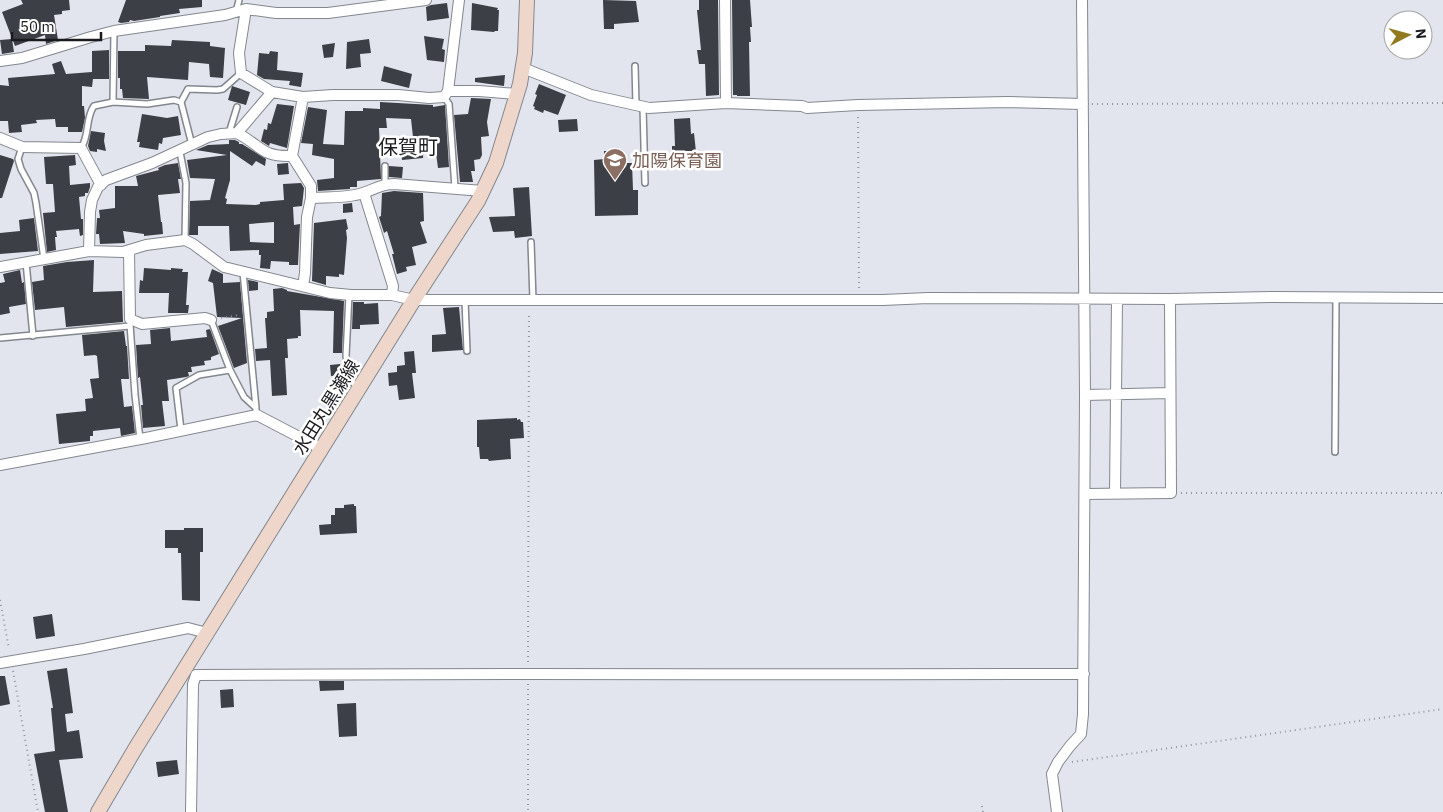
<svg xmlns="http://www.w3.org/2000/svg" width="1443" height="812" font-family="'IBM Plex Sans','Noto Sans JP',sans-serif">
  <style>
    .building { fill: #3c3f45; fill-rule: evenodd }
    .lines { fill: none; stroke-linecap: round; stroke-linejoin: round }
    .lane-casing { stroke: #83878e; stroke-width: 8 }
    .street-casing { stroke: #83878e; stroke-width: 12 }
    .secondary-casing { stroke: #83878e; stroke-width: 16 }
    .path { stroke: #94969c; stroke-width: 2; stroke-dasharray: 1 4; stroke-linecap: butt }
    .lane { stroke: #fff; stroke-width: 5 }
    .street { stroke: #fff; stroke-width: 10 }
    .secondary { stroke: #efd6ca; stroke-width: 14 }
    .labels { text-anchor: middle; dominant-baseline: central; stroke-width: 5; stroke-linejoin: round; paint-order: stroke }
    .education-label { font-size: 18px; fill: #785e54; stroke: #fff; text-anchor: start }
    .street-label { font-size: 18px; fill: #1a1b1e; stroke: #fff }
    .quarter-label { font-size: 20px; fill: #1a1b1e; stroke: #fff }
  </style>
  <rect width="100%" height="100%" fill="#e2e5ed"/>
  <path class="building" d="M21 0H69L70 10 62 11V14L54 15 58 40 46 44 45 35 15 46 2 12 23 4Z
    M126 0H202V7L179 9 180 13 160 16V17L134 21 130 20 129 22 121 23 118 22Z
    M603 0 636 1 639 22 614 24V29H604Z
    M699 0H718L719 95 706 96 705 64H699L697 50H701L697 10H699Z
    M732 0H750L752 27H750L751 42H749L750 96H737V95H733Z
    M447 3 449 18 427 21 426 7 431 5Z
    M472 3 498 8 497 10H499L498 31H495L494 32 471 30Z
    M424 36 444 39 442 49 445 50 444 62 427 60Z
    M12 39 14 52 2 54 0 40Z
    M369 39 371 53 360 54 361 67 346 69 347 42Z
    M172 40 210 42V46L225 48 223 78 210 77 209 64 189 62 188 80 147 77 149 99 123 98 122 89H120V78H118V51H145V45L171 46Z
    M335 43 333 57 324 58 322 45Z
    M109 50V79H93L92 87 82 86V106H84L85 118 82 132H68V127H56L55 119 36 120 37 123 21 125 22 132 9 133 8 121H0V85L9 86 8 78 55 74 52 64 61 61 66 74 92 72V51Z
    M270 51 278 52 277 70 303 73 301 87 289 85 290 81 264 79 257 75 259 53 269 54Z
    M384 66 412 74 409 88 381 81Z
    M505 75 504 86 475 82V78Z
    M539 84 566 95 558 115 544 110 543 113 534 109 535 107 533 106 537 95 535 94Z
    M232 86 250 92 246 105 228 100Z
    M471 98 491 99 487 122 489 136 481 137 482 155 480 159 474 160 475 171H471L473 182H460L454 115 468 114Z
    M380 102 433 105V107L445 105 449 167 438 168 434 138H424L423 158 402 160 401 147 414 146 411 119 386 118 387 128H379L381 179 357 181V187H350V189L318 191 317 180 334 178V159L312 155 313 144 301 143 308 107 327 110 323 144 344 145 345 111H363V108L380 109Z
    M277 104 294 106 287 148 270 143 269 146 261 141 264 129 267 130 268 123 271 124Z
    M142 114 167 118 178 116 181 135 163 138 162 144 159 143 158 150 139 147 140 142H137Z
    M690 118 691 134 694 133 696 152 685 153V156L672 157V146H675L674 119Z
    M577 119 578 131 559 132 558 120Z
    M91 131 105 133 104 141 106 151 97 149V152L90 151 88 146Z
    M229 140H235L239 142V144H242L266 159 265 166 256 161 252 166 230 151V180L225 198 227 199 226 204 256 205 260 204V202L284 200 283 184 301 183 304 188 302 206 293 207 294 225 300 224 298 265H289V262L271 261 270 269 260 268 261 255H259V250L230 251 229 226H198V235H189L190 201 210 200 215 179 190 178 187 160 227 155 196 150 208 145 229 144ZM274 222V243L250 242 249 224Z
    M604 151H618V163H632L633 190H638V215L595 216 594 160 604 159Z
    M0 155 13 159 14 161 2 198H0Z
    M75 155 76 165 69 166 70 185 90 183V187L88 193H85V196L79 197 81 219H83V235L80 236 79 229 56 231 57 237H55L56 250 47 252 43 213 55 212 53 184H46L44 157Z
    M178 163 181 179H178L180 193 158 195 161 222H162L163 234 144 236V234L123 231 125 243 100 244 99 234H96L97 218H100L99 210 115 208V186H138L136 176 159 170 158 168 165 165Z
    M288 163 289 174 278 175 277 164Z
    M389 166 403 167 402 178 389 177Z
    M529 187 532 236 515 238 514 231 493 232 489 217 515 216 513 188Z
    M394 191 423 193 424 221 420 222 427 243 412 247 416 265 406 267 407 271 397 274 392 254H394L387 231 384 233 379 217 381 216 382 193Z
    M352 203 353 212 343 213V204Z
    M34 218 38 251 0 254V233L20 231 19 220Z
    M346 219 348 229 346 230 347 238 344 275 339 274V277L326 276V285L312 281 314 223Z
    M94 260 93 292 122 291 123 322 66 327 64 307 35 310 32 282 44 280 43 266 67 262Z
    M144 268 171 270V268L183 269 182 272H188L186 305H189L188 313H168L169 293H139L140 280 143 281Z
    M212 269 223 274V283L240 282 247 363 234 368 218 326 242 318 217 317 213 283 208 281Z
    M20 270 22 283 24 282 26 304 9 307 10 313 0 315V283L5 282 3 274Z
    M248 280 258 282V290L249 291Z
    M282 288 287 290V291L344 301 342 353H333L334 311 300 310 301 336H298V338L287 339 288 358H285L287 395 272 396 270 360 256 361 255 349 267 348 265 318H267V312L274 311 273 289Z
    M353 302H364V304L378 303 379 324 360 325V329H352Z
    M459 307 463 350 432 352V335L446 334 443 308Z
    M170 328 171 341 207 337 206 330 210 329 219 354 211 357V360L204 361 205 365 191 367 192 372H188L189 376 186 377 167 380 169 401H162L165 426 143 428 141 405H143L140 377 138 378 136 345 151 344 150 330Z
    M124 331 126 346H127L129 379H121L124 407 132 406 135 433 121 436 120 428 93 431V436H90V441L59 444 56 414 86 411 85 399 93 398 90 379 99 378 97 356 95 355 84 356 82 335Z
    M414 351 416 373H412L415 398 399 400 397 385 389 386 388 373 397 372V366L405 365 404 352Z
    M340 364 341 375 331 376 330 365Z
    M517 418V420L520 419 521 422H523L524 438 510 439 511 459 489 461 488 459H480L479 447H477V420Z
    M354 504V506H356L357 533 320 535 319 525 331 524V515H335V508H344V505Z
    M184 528H203V552H200V601L182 600 181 553H178V548H165V530H184Z
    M52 614 55 636 36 639 33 617Z
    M67 668 73 713 65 714 67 732 79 730 83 758 59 760 68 812H45L34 754 55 751 51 708H53L47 671Z
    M0 676H5L10 704 0 706Z
    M319 681H344V690L320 691Z
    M233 689 234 707 221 708 220 690Z
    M356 703 357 736 339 737 337 704Z
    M177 760 179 774 158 777 156 762Z"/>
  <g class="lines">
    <g class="lane-casing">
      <path id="lane" d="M236 12 239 0
        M635 66 636 105
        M444 97 449 104 455 188
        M113 102 147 104 174 100 181 102
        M643 107 645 183
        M229 133 237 107
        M192 145 181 102 188 89 217 90 223 89 241 73
        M22 147 18 159 21 169 34 193 36 203 44 259
        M81 148C90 135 85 118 94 106L113 102 114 31
        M180 152 186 183 185 240
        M385 166V184
        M531 242 533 300
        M26 262 33 336
        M243 272 256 408
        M349 295 346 356 350 379 357 387
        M465 300 467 351
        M211 320 230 370 244 397 256 408V410
        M130 324 135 395 140 439
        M0 338 130 326
        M181 430 176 388 199 375 230 370
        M1335 452 1336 298"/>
    </g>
    <g class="street-casing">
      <path id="street" d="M725 0 726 103
        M246 9 239 53 241 73 272 92 303 97 333 95H398L429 98 444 97 448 91H479L517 94
        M0 61 22 58 91 37 114 31 225 15 246 9 276 13H328L426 0
        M523 68 591 95 649 108 726 103 802 106 807 108 858 105 1008 102 1083 104
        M448 91 459 0
        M237 133C261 145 260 157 292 156
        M0 138 22 147 81 148 101 185
        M364 193 393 286 392 295
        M311 198C325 197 341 198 355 195 370 193 377 184 394 184L483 191
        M129 250 130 319 142 324 205 318 211 320
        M89 251 90 212 92 200 98 187 106 180 152 163 208 137 221 134 237 133 272 92
        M0 267 89 251 123 252 146 245 185 240 193 244 224 267 330 293 351 295H392L414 300H883L928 298 1170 299 1271 297 1443 298
        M303 286 305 273 307 217 311 198V186L292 156 303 97
        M1085 395 1170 393
        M0 465 146 438 257 415 322 449
        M1085 494 1171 493 1170 299
        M1115 494 1117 299
        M0 663 84 649 188 628 207 633
        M191 812 193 684 196 675C492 673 788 675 1084 674
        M1057 812 1052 774 1058 762 1070 746 1081 734 1083 714 1085 395 1082 0"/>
    </g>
    <g class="secondary-casing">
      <path id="secondary" d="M98 812 135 749 417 295 478 201 496 163 520 84 525 53 527 0"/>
    </g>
    <path class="path" d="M1092 104 1443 103
      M858 117 859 290
      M221 318 239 315
      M1181 493H1443
      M0 600 9 649
      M528 662 529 312
      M13 671 38 812
      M528 684V812
      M1072 762 1443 709
      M982 806 983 812"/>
    <use href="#lane" class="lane"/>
    <use href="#street" class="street"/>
    <use href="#secondary" class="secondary"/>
  </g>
  <defs>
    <g id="school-pin" transform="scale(1.25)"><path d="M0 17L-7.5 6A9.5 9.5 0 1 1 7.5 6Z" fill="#8d6e63" stroke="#fff"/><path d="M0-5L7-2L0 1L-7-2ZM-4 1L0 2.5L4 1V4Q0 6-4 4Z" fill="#fff"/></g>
  </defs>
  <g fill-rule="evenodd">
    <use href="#school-pin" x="615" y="160"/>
  </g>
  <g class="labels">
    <g class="education-label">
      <text x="632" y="160">加陽保育園</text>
    </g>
    <g class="street-label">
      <text transform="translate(326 407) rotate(-58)">水田丸黒瀬線</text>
    </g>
    <g class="quarter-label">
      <text x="408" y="146">保賀町</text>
    </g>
  </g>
  <g transform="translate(1408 35) rotate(84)"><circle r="24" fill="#ffffff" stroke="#a3a4a5"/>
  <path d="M0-4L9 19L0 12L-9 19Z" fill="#92791f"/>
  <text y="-8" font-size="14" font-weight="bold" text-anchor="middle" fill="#1a1b1e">N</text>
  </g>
  <path d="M12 32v8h89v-8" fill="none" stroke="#1a1b1e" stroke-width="2.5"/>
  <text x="20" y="32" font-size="15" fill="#1a1b1e" stroke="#ffffff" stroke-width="4" paint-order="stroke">50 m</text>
</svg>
